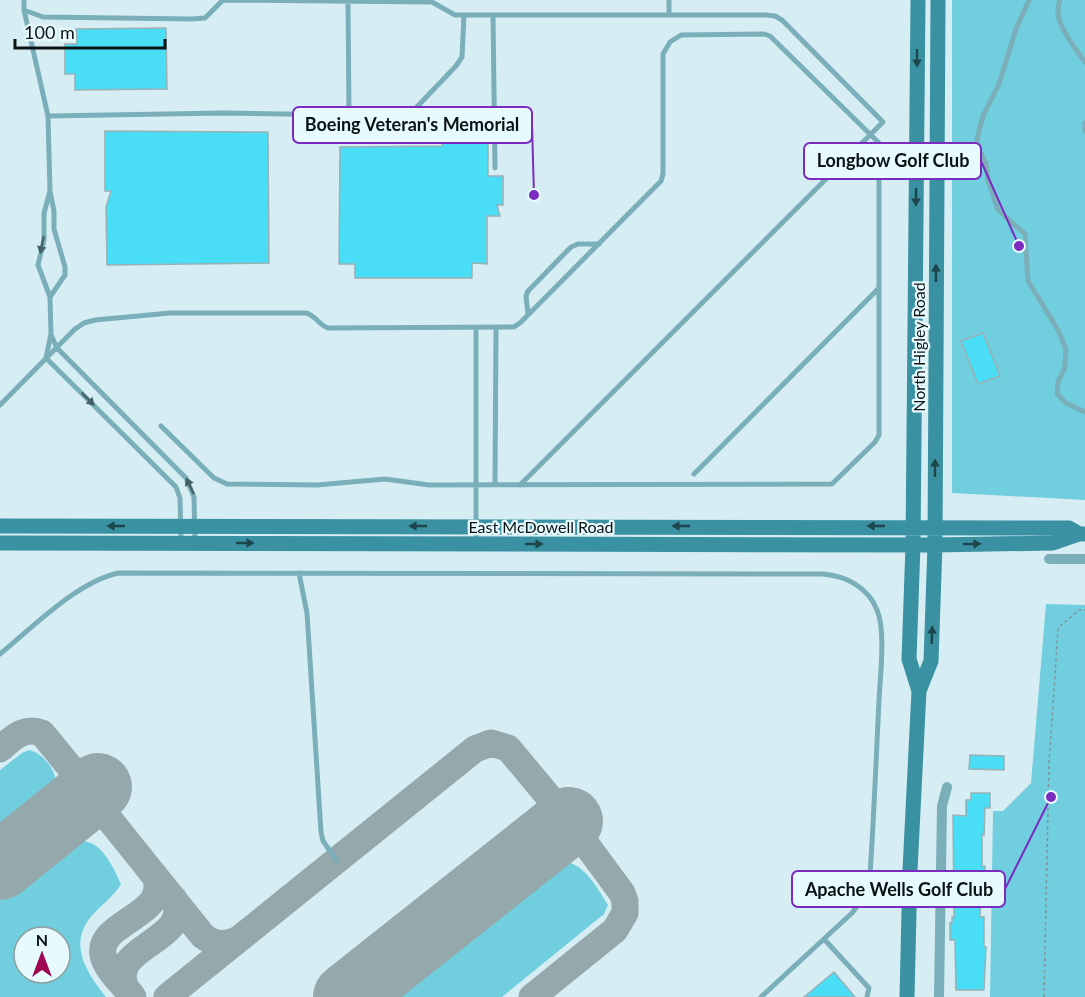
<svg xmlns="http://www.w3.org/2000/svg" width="1085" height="997" font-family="Lato,sans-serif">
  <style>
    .green { fill: #70cedf; fill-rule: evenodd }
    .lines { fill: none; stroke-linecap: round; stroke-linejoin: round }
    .taxiway { stroke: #95a8ac; stroke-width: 27 }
    .runway { stroke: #95a8ac; stroke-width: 68 }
    .building { fill: #49def6; stroke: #99b0b5; stroke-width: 1.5 }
    .path { stroke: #819396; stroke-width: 1.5; stroke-dasharray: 3 3; stroke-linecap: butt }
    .lane { stroke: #7aafb9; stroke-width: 5 }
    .street { stroke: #7aafb9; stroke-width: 10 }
    .secondary { stroke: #3991a1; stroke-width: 15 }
    .oneway { fill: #1d454c }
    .oneway2 { fill: #426166 }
    .labels { text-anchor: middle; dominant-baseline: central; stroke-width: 4.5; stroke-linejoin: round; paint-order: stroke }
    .street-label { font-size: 16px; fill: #0a1314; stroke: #e7fafe }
    .leader { fill: none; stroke: #7b2cbf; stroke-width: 2 }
    .callout-dot { fill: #7b2cbf; stroke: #e7fafe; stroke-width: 2 }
    .callout { fill: #e7fafe; stroke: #7b2cbf; stroke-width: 2 }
    .callout-label { font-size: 18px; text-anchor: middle; font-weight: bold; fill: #0a1314 }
  </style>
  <rect width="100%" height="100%" fill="#d6eef3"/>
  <path class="green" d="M952 0H1085V500L952 493Z
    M1046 604 1085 605V997H990L993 811H1003L1031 783Z
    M29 750C45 753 64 779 52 794L0 835V770L22 753Z
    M81 841C102 841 113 867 121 884 114 897 99 906 90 918 68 946 88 974 106 997H0V898L54 854ZM24 937H60V973H24Z
    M570 863C586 867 600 892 608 905L604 914 502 997H399L561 865Z"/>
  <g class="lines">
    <path class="taxiway" d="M0 749C13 738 24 726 42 733L91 793
      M89 794 203 936C215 945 226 946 239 939L475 749 491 743 508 748 569 821 622 893 625 901V913L615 930 532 997
      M126 988C106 946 194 941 174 899
      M350 995 352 997
      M133 997C124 985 106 970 103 955 97 921 171 916 155 876
      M167 997 239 939"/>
    <path class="runway" d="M0 866 98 787
      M347 997 569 821"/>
  </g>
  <path class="building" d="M166 28 167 89 75 90V74H65V44H77L76 29Z
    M105 131 268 132 269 263 107 265 106 207 111 191H105Z
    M442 131H488V176H503V205H497L500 216H487V264L472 263V278H355V264H339L340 147 442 146Z
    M983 333 1000 376 978 384 961 341Z
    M970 755 1004 756V770L969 769Z
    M971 793H990V808H985L984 835 982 834V866H985V882H981L980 917H984V947H986L984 990H956L955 940H950V923H952V917H954L953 815 966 816V800H971Z
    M834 972 855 997H804Z"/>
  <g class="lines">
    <path class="path" d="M1044 997 1049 764 1058 630 1059 627 1079 610H1085"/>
    <path class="lane" d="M24 0V10L48 116 50 191 54 211V229L65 267V275L50 297
      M669 0V15
      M1029 0 1016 29 999 84 983 116 977 139 978 148 986 163 988 180 998 210 1025 234 1028 281 1058 330 1066 349 1065 367 1058 382 1057 394 1066 403 1085 412
      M1060 0C1051 21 1074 46 1085 62
      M348 1 349 114
      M24 10 43 17 191 19 205 18 223 0 432 2 455 15H766L775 16 782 20 883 122 520 485
      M493 15 495 168
      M48 116 223 113 406 116 412 112 456 66 462 57 464 15
      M1085 123V131
      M50 191 44 213V240L38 265 50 297 51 334 46 358 176 487 180 498 181 542
      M528 314 526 296 528 291 571 247 578 244H599
      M51 335 57 348 186 478 194 497 195 542
      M0 405 75 329 84 323 95 320 170 313H306C315 315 319 325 328 328L514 327 521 322 661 181 663 174V54L670 42 681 35 764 34 770 36 879 143V435L875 442 832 484 429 485 385 479 317 485 227 484 214 478 161 426
      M694 474 879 288
      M495 485 496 328
      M476 542V328
      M299 573 307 613 321 832 323 841 337 861
      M0 654C33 627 78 581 119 573L823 574C846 576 868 587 877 610 886 630 880 678 879 701 876 759 874 817 870 874L863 898 852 913 761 997
      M824 939 869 988 867 997"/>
    <path class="street" d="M1049 559H1085
      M939 997 942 806 947 787"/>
    <path class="secondary" d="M0 526 1069 528 1079 534
      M0 543 935 545 1053 543 1079 534H1085
      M919 691 931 661 935 545 938 0
      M907 997 910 870 919 691 909 659 913 545 918 0"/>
  </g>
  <defs><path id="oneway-solid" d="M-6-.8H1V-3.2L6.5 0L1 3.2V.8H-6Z" transform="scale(1.5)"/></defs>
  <g class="oneway">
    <use href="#oneway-solid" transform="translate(917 58) rotate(90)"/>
    <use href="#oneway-solid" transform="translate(916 197) rotate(91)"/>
    <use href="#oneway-solid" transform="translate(936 273) rotate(-90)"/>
    <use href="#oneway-solid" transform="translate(935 468) rotate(-90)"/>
    <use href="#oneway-solid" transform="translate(116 526) rotate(-180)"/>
    <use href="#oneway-solid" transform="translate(418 526) rotate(-180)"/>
    <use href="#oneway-solid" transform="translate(681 526) rotate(-180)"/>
    <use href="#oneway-solid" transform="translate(876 526) rotate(-180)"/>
    <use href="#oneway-solid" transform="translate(245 543)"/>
    <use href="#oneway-solid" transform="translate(534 544)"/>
    <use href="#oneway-solid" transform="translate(972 544) rotate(-1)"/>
    <use href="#oneway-solid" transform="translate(932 635) rotate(-88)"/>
  </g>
  <g class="oneway2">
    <use href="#oneway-solid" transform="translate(42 245) rotate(101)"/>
    <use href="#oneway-solid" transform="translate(88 399) rotate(45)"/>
    <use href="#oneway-solid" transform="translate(190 486) rotate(-115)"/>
  </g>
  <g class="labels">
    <g class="street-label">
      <text transform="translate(918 347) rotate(-90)">North Higley Road</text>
      <text x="541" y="526">East McDowell Road</text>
    </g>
  </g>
  <path class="leader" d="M534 195L532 125M1019 246L981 161M1051 797L1005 889"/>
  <g class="callout-dot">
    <circle cx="534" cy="195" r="6"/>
    <circle cx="1019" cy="246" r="6"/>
    <circle cx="1051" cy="797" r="6"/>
  </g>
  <g class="callout">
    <rect x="293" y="107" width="239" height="36" rx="6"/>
    <rect x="804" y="143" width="177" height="36" rx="6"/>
    <rect x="792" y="871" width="213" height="36" rx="6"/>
  </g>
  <g class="callout-label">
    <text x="412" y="131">Boeing Veteran's Memorial</text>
    <text x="893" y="167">Longbow Golf Club</text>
    <text x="899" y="896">Apache Wells Golf Club</text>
  </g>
  <g transform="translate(42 955)"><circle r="28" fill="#e7fafe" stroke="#8f9ea0" stroke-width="1.5"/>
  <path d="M0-4.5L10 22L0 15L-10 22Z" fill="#9e0751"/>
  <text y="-9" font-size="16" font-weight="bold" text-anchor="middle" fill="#0a1314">N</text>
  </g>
  <path d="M15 39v9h150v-9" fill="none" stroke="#0a1314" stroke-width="3"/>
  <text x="24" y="39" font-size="18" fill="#0a1314" stroke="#e7fafe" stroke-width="4.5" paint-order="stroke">100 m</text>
</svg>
